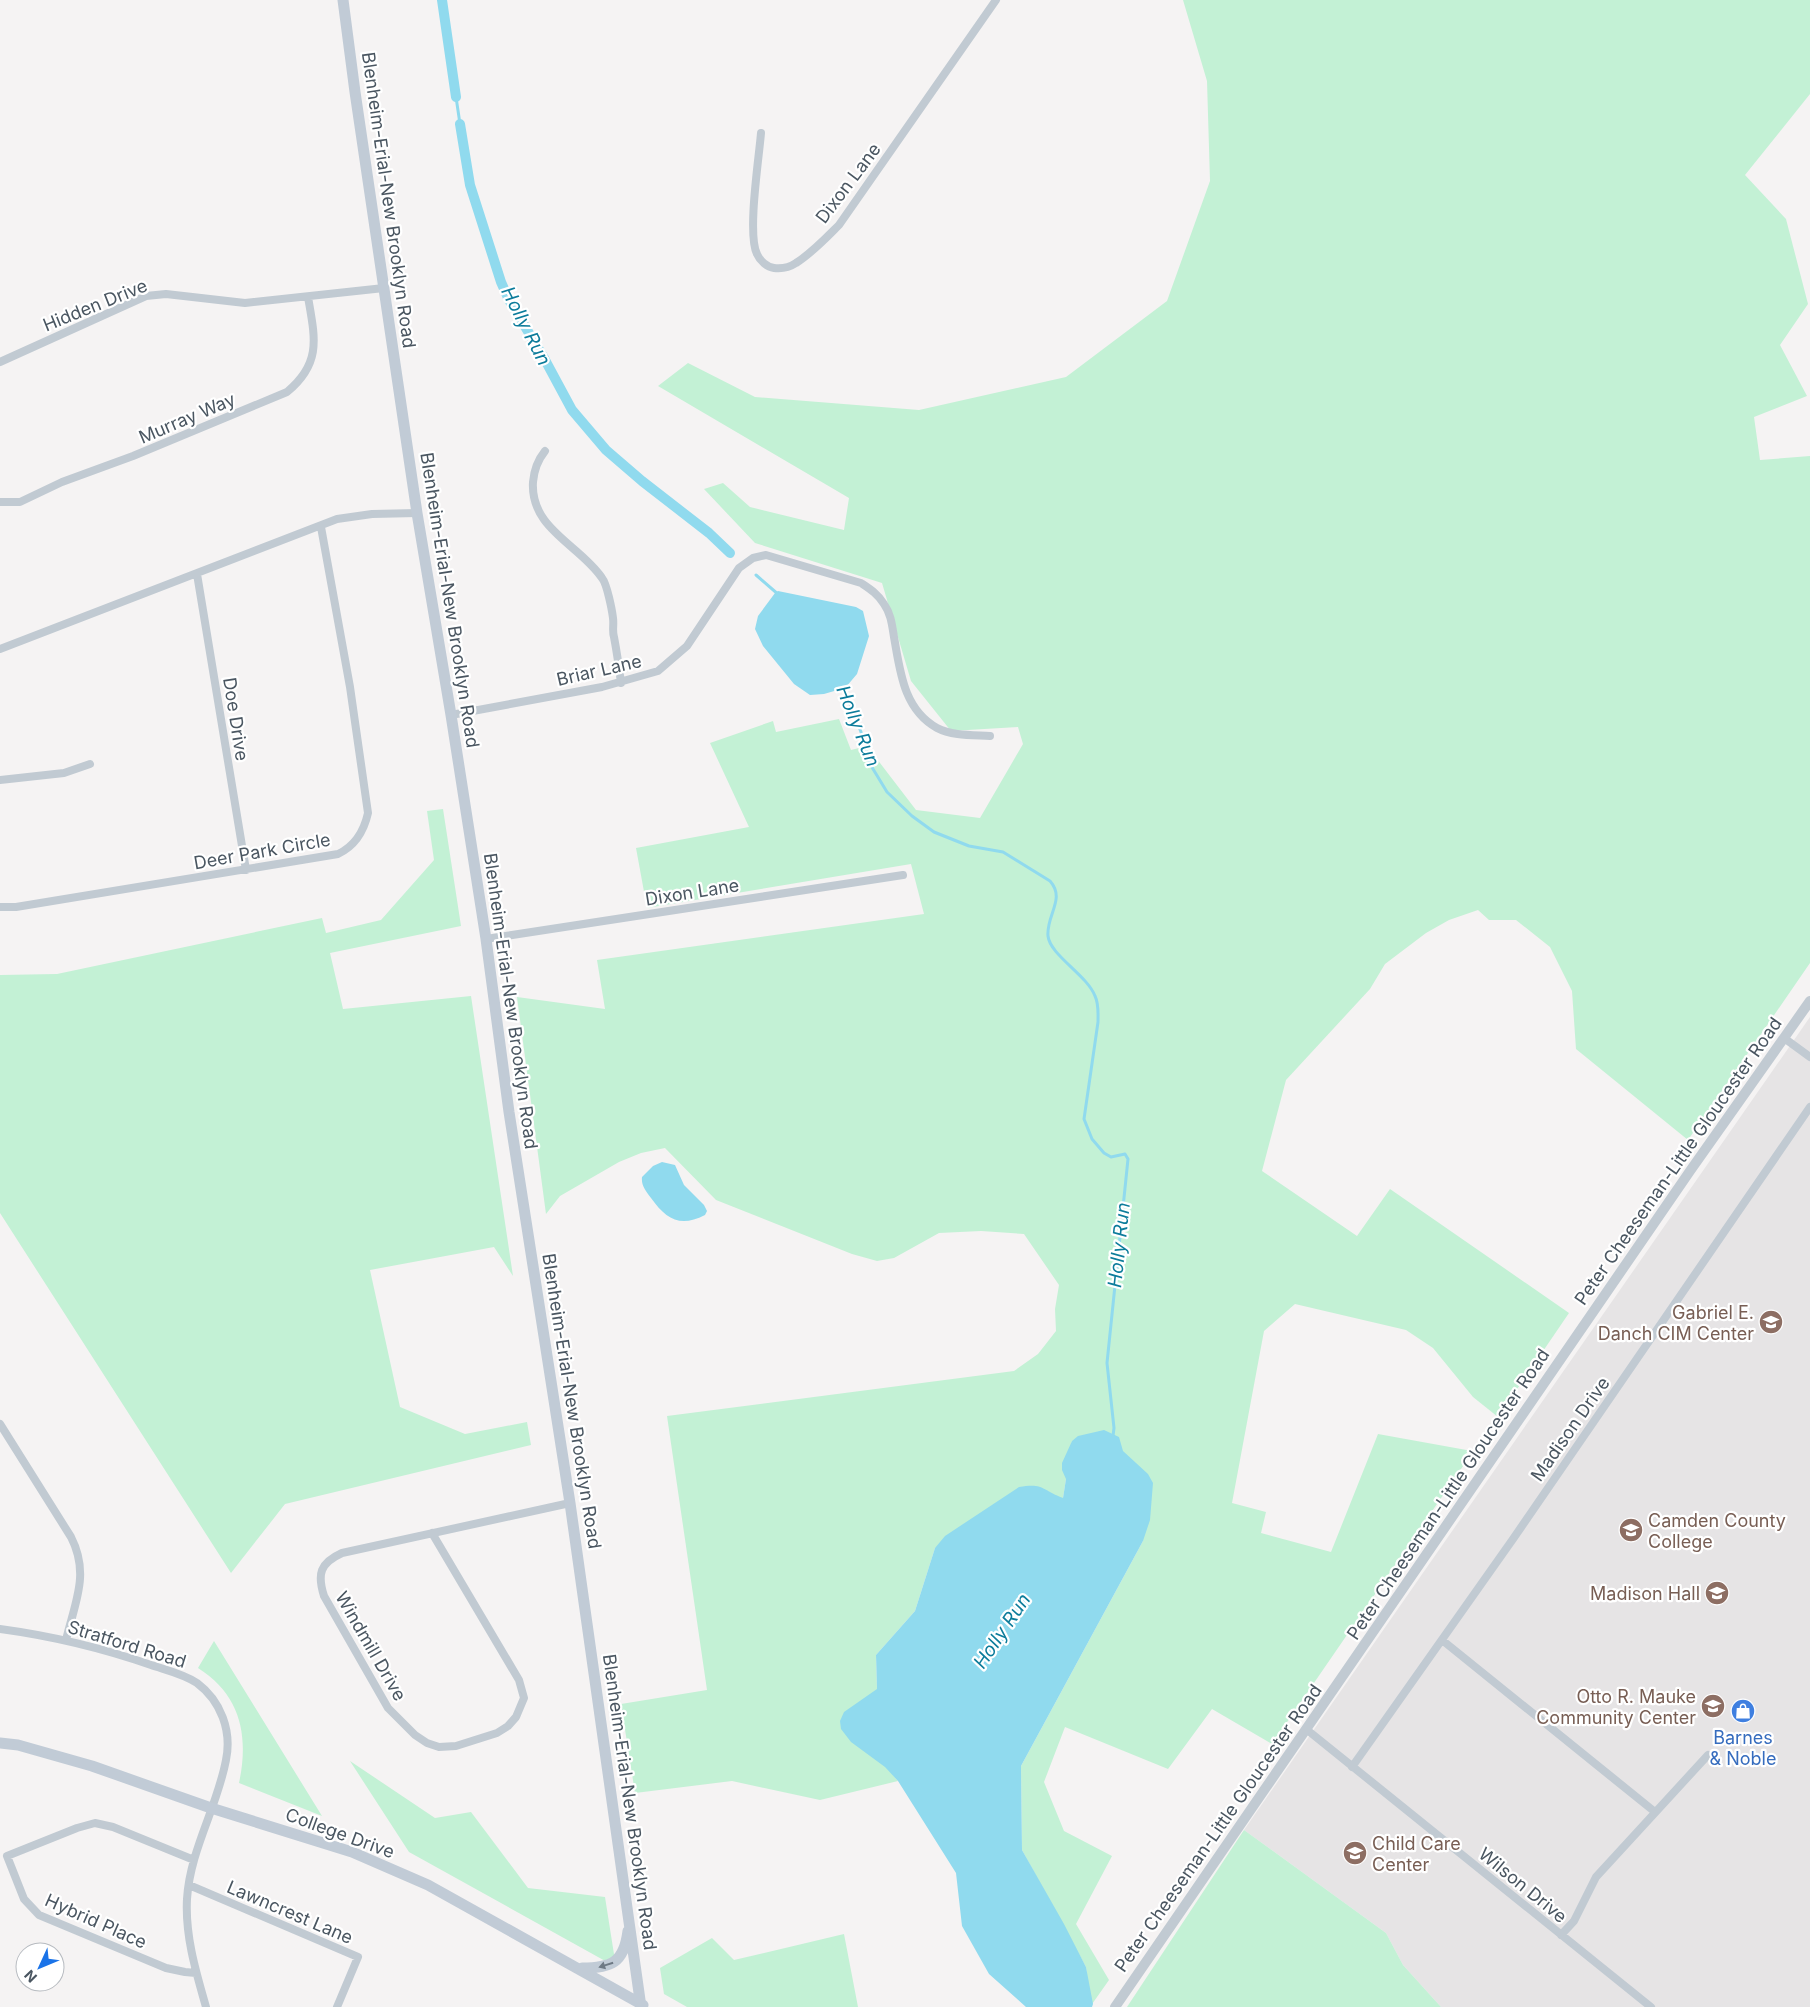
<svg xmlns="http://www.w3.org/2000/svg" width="1810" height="2007" font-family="Inter,sans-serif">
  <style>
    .education { fill: #e6e4e5 }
    .green { fill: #c3f1d5 }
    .water { fill: #90daee }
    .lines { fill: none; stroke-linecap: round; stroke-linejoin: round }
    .stream { stroke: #90daee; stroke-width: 3 }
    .canal { stroke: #90daee; stroke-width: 10 }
    .minor { stroke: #c1cad2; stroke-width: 8 }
    .tertiary { stroke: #c1cad2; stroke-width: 10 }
    .secondary { stroke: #c1cbd6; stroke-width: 11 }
    .oneway { fill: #6e7984 }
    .labels { text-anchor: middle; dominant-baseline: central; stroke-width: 4.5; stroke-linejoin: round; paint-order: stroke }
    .street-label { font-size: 18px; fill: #4a5661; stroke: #fff }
    .education-label { font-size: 18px; fill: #785e54; stroke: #fff; text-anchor: end }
    .shop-label { font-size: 18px; fill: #366cbe; stroke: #fff }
    .water-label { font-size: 19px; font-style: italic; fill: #0c7c9b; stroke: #fff }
  </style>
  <rect width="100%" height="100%" fill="#f5f3f3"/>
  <path class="education" d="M1810 1017V2007H1441L1403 1965 1386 1933 1244 1830Z"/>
  <path class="green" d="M1183 0H1810V94L1745 175 1786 219 1808 304 1780 345 1807 396 1754 417 1760 460 1810 456V963L1688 1140 1576 1049 1572 991 1550 947 1516 920H1489L1478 910 1449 920 1426 933 1385 964 1370 989 1286 1080 1262 1171 1357 1236 1390 1189 1569 1313 1498 1417 1473 1397 1433 1348 1406 1330 1295 1304 1264 1331 1232 1503 1266 1512 1261 1533 1331 1552 1378 1434 1472 1451 1483 1437 1272 1744 1212 1709 1168 1769 1065 1727 1044 1782 1064 1831 1112 1856 1076 1924 1109 1980 1090 2007 1086 1967 1022 1850 1021 1766 1143 1541 1072 1441 1063 1498 935 1548 915 1611 876 1655 877 1689 893 1775 898 1781 820 1800 732 1781 635 1793 621 1704 707 1690 667 1416 1014 1371 1038 1354 1056 1331 1055 1309 1059 1285 1024 1234 981 1231 939 1233 894 1258 877 1261 852 1254 716 1200 665 1148 641 1153 619 1162 560 1196 546 1214 517 997 605 1009 597 960 924 914 911 864 647 908 636 848 749 827 710 743 773 721 776 732 839 719 851 750 867 746 916 810 980 818 1023 744 1018 727 951 731 911 681 882 583 755 543 704 489 723 483 750 507 844 530 849 498 658 386 688 363 755 397 919 410 1066 377 1167 301 1210 181 1207 81Z
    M443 809 461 926 330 953 343 1009 471 996 513 1276 494 1247 370 1270 400 1407 465 1434 527 1422 531 1445 285 1504 231 1573 0 1213V975L57 974 322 918 326 933 381 920 434 860 427 811Z
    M214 1641 322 1816 239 1783C249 1736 241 1695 198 1668Z
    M350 1761 435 1818 471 1812 528 1888 605 1897 616 1967 409 1852Z
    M1244 1830 1386 1933 1403 1965 1441 2007H1127Z
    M844 1934 858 2007H687L664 1994 660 1968 712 1938 734 1960Z"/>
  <path class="water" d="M778 591 856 607 863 611 869 636 857 674 846 687 841 689 824 694 810 695 794 684 763 646 755 629 758 616 775 593Z
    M662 1162 675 1165 684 1185 704 1205 707 1211 705 1215C680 1228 666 1219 651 1198 646 1191 641 1186 642 1177L653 1166Z
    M1104 1430 1119 1437 1123 1451 1148 1474 1153 1483 1150 1520 1143 1541 1021 1766 1022 1850 1064 1924 1086 1967 1093 2004 1092 2007H1026L989 1974 962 1926 956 1873 898 1781 885 1767 851 1742 841 1729 840 1721 844 1712 877 1689 876 1655 915 1611 935 1548 945 1536 1019 1487C1045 1483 1041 1490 1063 1498L1066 1479 1062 1470V1463L1072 1441 1078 1436Z"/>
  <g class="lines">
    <path class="stream" d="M456 97 460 124
      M756 575 779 595
      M843 686 861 732 870 764 887 792 912 816 934 832 969 846 1003 852 1050 881C1066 899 1046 915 1048 936 1050 955 1087 975 1095 996 1099 1004 1098 1013 1098 1022L1084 1119 1092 1139 1104 1153 1111 1157 1125 1154 1128 1159 1107 1363 1114 1428 1113 1436"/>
    <path class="canal" d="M442 0 456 97
      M460 124 470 185 501 282 509 300 544 358 572 410 606 450 642 481 709 533 730 553"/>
    <path class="minor" d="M761 133C759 158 747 234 757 254 760 261 767 267 774 268 782 269 790 267 796 263 812 253 826 238 839 225L996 0
      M0 362 146 296 166 294 245 303 384 288
      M545 451C537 461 534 470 533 482 530 529 580 545 602 578 607 584 612 610 613 618 614 625 612 631 614 637 617 653 619 667 621 683
      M0 502H20L62 482 133 456 287 392C322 363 315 338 308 297
      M197 574 246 870
      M0 649 337 519 372 514 417 513
      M451 715 602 687 658 671 687 646 739 568 753 558 766 555 861 583C870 589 878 594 884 604 891 614 892 625 894 637 900 670 903 709 937 728 952 736 973 735 990 736
      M0 780 64 773 90 764
      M0 907H16L338 854C355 846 364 831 368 813L350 687 321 527
      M486 939 903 875
      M1784 1038 1810 1057
      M0 1424 71 1537C90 1574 75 1602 66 1640
      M432 1533 519 1680 524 1698 516 1717 508 1726 497 1733 456 1746 439 1747 427 1743 415 1735 388 1708 324 1596C317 1574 320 1563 342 1553L570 1503
      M0 1629C52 1636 102 1648 151 1665 166 1670 184 1674 197 1683 221 1701 232 1731 226 1760 217 1808 190 1850 187 1899 185 1936 196 1972 206 2007
      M1442 1640 1655 1812
      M1306 1729 1651 2007
      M1352 1767 1513 1539 1810 1107
      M194 1860 113 1827 95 1823 77 1828 7 1856 24 1899 39 1915 166 1968 185 1972 196 1973
      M189 1885 358 1957 337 2007
      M1561 1935 1574 1921 1596 1877 1708 1755"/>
    <path class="tertiary" d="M1115 2007 1690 1171 1810 1001"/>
    <path class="secondary" d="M343 0 355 92 417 513 451 715 486 939 509 1112 570 1503 641 2007
      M0 1743 18 1745 92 1766 211 1808 352 1852 428 1885 643 2005
      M582 1968C611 1968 624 1963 628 1931"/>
  </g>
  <defs><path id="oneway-solid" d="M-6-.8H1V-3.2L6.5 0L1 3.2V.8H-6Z" transform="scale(1.25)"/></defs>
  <use class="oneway" href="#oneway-solid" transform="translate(606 1965) rotate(162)"/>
  <defs>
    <g id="university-disc" transform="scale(1.25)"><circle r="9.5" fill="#8d6e63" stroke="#fff"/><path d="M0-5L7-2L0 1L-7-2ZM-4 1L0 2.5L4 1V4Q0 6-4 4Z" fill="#fff"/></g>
    <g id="shop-disc" transform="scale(1.25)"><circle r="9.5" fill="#3f7fe0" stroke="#fff"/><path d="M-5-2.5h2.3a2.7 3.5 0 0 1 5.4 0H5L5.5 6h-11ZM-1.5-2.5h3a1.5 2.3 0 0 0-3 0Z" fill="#fff"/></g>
  </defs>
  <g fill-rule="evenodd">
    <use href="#university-disc" x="1771" y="1322"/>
    <use href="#university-disc" x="1631" y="1530"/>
    <use href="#university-disc" x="1717" y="1593"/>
    <use href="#university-disc" x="1713" y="1706"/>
    <use href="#shop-disc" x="1743" y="1711"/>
    <use href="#university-disc" x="1355" y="1853"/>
  </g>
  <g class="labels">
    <g class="street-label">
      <text transform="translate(848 183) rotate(-53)">Dixon Lane</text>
      <text transform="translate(389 200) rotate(82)">Blenheim-Erial-New Brooklyn Road</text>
      <text transform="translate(95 305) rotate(-22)">Hidden Drive</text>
      <text transform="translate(187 418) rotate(-23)">Murray Way</text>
      <text transform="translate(450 600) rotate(81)">Blenheim-Erial-New Brooklyn Road</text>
      <text transform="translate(599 670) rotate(-13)">Briar Lane</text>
      <text transform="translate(236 719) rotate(81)">Doe Drive</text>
      <text transform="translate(262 851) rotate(-10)">Deer Park Circle</text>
      <text transform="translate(692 892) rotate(-9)">Dixon Lane</text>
      <text transform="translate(511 1001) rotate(82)">Blenheim-Erial-New Brooklyn Road</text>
      <text transform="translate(1678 1161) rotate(-55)">Peter Cheeseman-Little Gloucester Road</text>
      <text transform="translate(572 1401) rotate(81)">Blenheim-Erial-New Brooklyn Road</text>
      <text transform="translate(1570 1429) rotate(-55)">Madison Drive</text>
      <text transform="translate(1448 1494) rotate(-56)">Peter Cheeseman-Little Gloucester Road</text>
      <text transform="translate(127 1644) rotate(17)">Stratford Road</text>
      <text transform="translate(371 1646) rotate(60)">Windmill Drive</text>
      <text transform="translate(630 1802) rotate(82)">Blenheim-Erial-New Brooklyn Road</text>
      <text transform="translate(1218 1828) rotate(-55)">Peter Cheeseman-Little Gloucester Road</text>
      <text transform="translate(340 1833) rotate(20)">College Drive</text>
      <text transform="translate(1523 1885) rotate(39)">Wilson Drive</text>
      <text transform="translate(290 1912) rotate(23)">Lawncrest Lane</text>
      <text transform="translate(96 1921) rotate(24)">Hybrid Place</text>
    </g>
    <g class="education-label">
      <text x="1754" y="1312">Gabriel E.<tspan x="1754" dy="21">Danch CIM Center</tspan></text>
      <text x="1648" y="1520" text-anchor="start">Camden County<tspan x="1648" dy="21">College</tspan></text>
      <text x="1700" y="1593">Madison Hall</text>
      <text x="1696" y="1696">Otto R. Mauke<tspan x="1696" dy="21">Community Center</tspan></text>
      <text x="1372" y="1843" text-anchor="start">Child Care<tspan x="1372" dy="21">Center</tspan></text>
    </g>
    <g class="shop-label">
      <text x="1743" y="1737">Barnes<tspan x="1743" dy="21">&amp; Noble</tspan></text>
    </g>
    <g class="water-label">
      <text transform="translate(526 326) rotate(63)">Holly Run</text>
      <text transform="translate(858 726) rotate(68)">Holly Run</text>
      <text transform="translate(1119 1245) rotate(-84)">Holly Run</text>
      <text transform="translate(1002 1631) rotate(-56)">Holly Run</text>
    </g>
  </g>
  <g transform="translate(40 1967) rotate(226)"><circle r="24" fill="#ffffff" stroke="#b7bbc0"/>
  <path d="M0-4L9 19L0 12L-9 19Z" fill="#1a73e8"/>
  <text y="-8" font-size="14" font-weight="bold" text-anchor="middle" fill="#4a5661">N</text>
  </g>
</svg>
